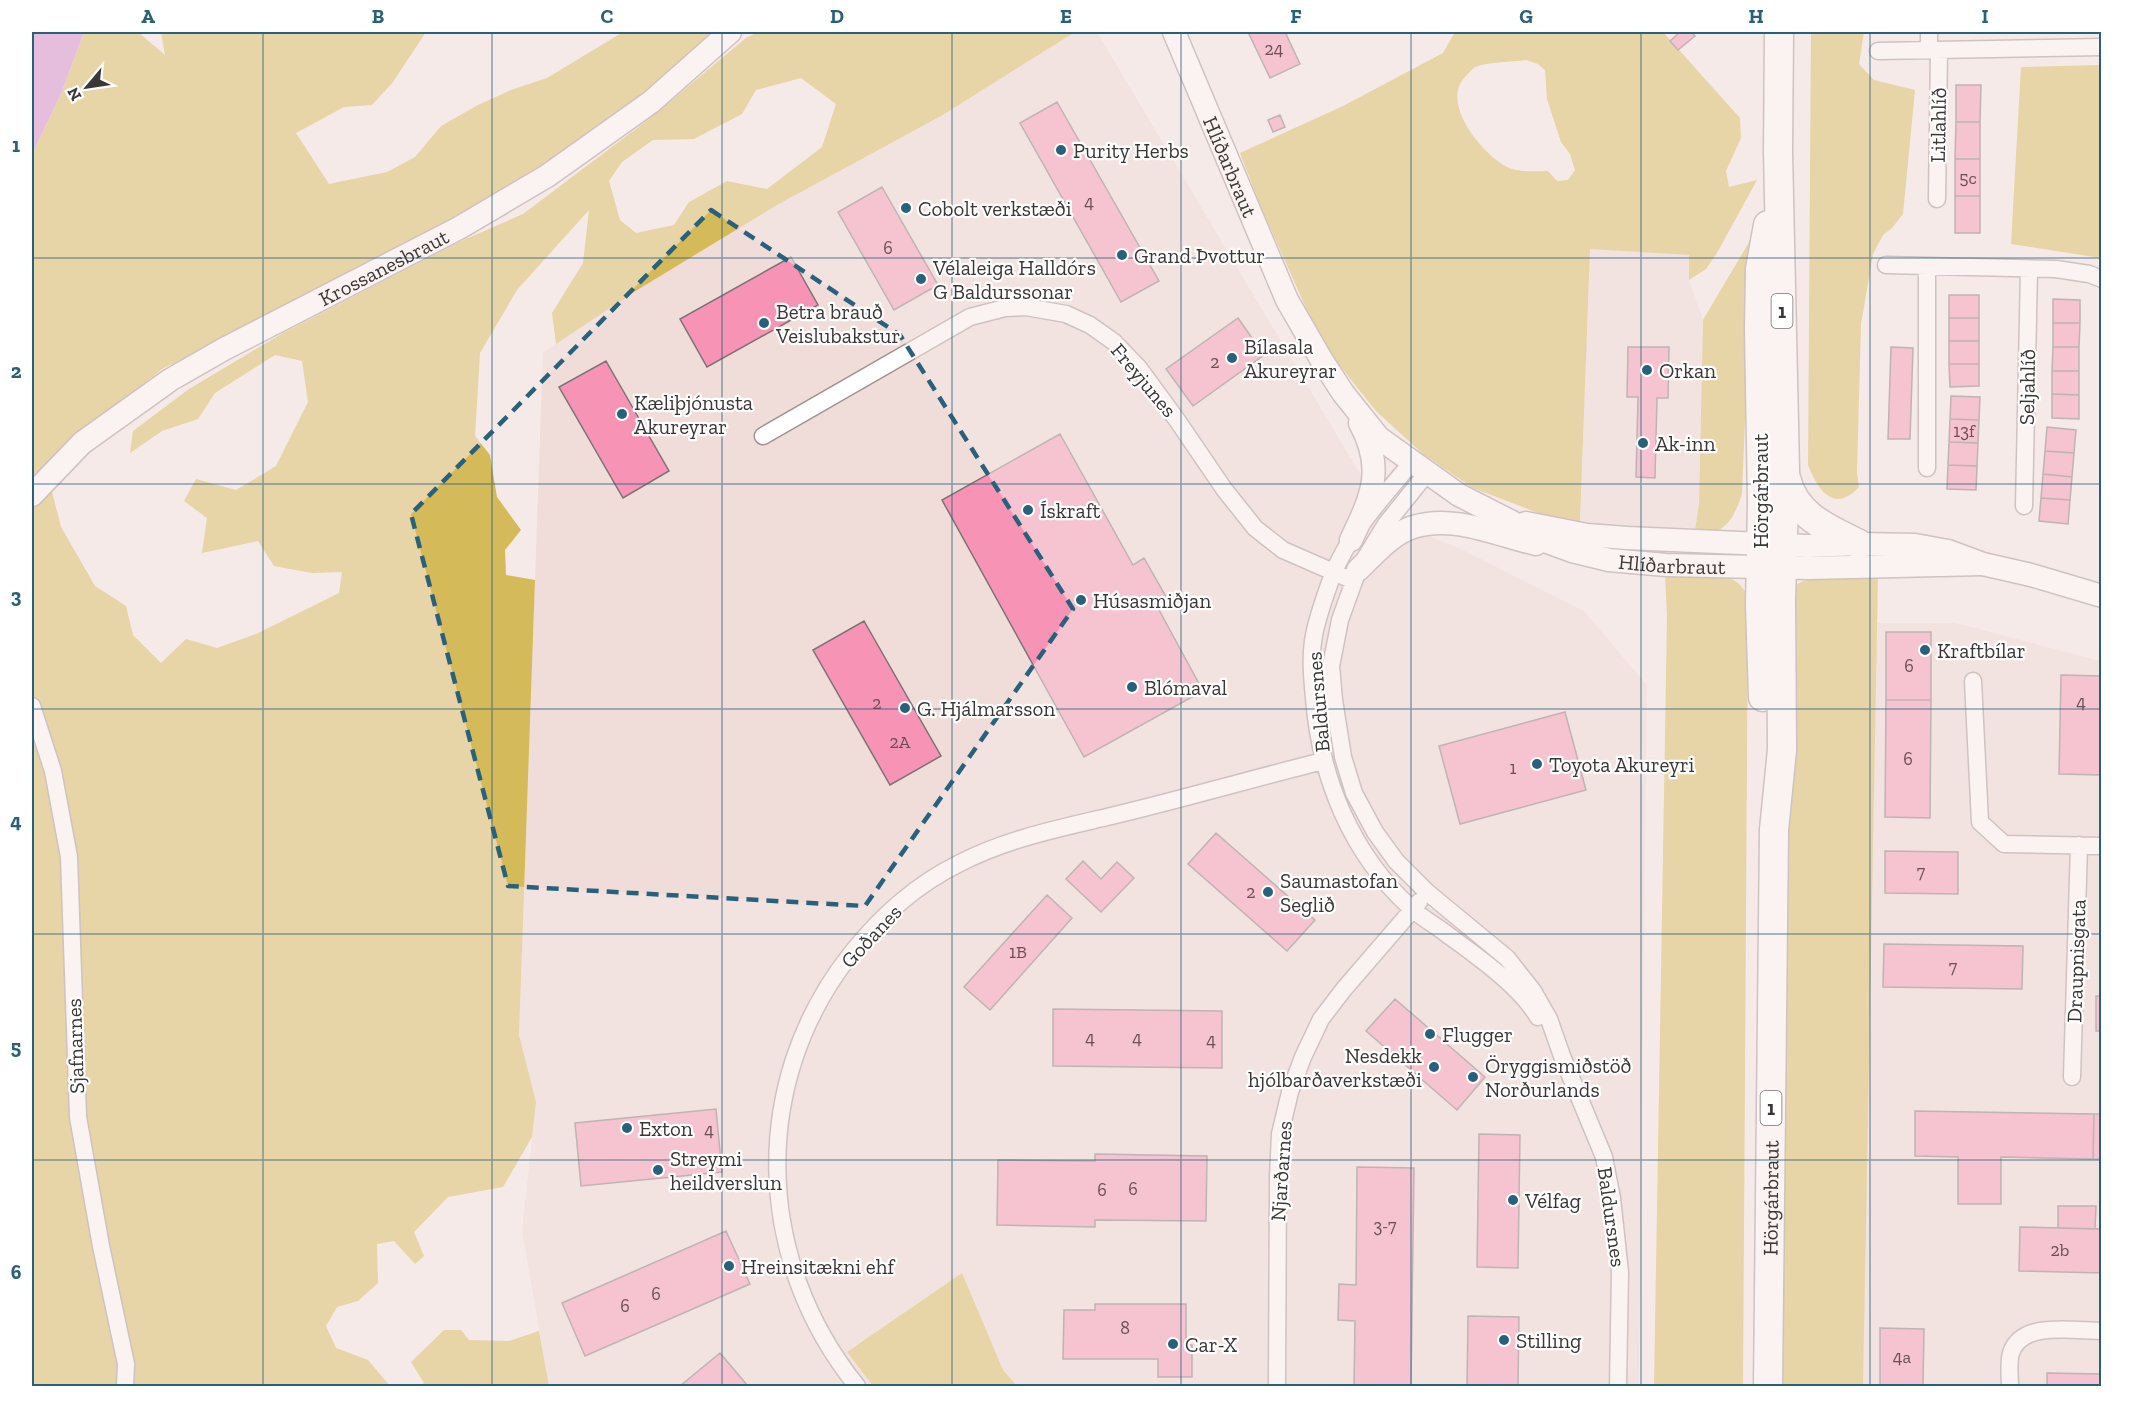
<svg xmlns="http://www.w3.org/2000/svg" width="2133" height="1418" font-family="'Zilla Slab',serif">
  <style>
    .built { fill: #f0dcd8 }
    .green { fill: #d4ba59; fill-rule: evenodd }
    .water { fill: #d18ad0 }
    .building { fill: #f794b5; stroke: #7c7275; stroke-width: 1.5 }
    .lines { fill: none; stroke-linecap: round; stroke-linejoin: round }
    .street-casing { stroke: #a09492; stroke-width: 19 }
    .secondary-casing { stroke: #a09492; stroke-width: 25 }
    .highway-casing { stroke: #a09492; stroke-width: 31 }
    .street { stroke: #fff; stroke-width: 16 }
    .secondary { stroke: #fff; stroke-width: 22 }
    .highway { stroke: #fff; stroke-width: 28 }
    .marked { fill: none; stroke: #29617b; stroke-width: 4.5; stroke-dasharray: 12 8; stroke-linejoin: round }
    .grid { fill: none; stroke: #29617b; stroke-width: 1.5; stroke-opacity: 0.55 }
    .poi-dot { fill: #29617b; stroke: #fff; stroke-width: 2 }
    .labels { text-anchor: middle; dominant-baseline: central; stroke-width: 4.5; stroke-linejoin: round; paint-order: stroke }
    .number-label { font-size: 18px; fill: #6b4e56 }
    .shield { fill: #fff; stroke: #767373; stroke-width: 1.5 }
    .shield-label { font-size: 20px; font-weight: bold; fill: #3c3737 }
    .street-label { font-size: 21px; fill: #3c3737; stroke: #fff }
    .poi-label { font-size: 21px; fill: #3c3737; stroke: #fff; text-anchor: start }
    .neatline { fill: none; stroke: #29617b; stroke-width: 2 }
    .grid-label { font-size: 20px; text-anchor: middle; font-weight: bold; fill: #29617b }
  </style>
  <rect width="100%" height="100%" fill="#f6eae8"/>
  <path class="built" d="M1075 32H1097L1359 472 1405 526 1463 550 1584 611 1647 685 1639 1386H549L522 1231 536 1102 519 1035 543 352 634 292 777 205 941 116Z
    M1590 248 1689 255V280L1703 320 1699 504 1694 537 1580 522Z
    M1825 623H1956L2101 661V1386H1838Z"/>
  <path class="green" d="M84 32H138L165 55 161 32H426L393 82 372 105 344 107 296 133 329 184 387 172 415 157 441 126 478 105 511 90 547 78 623 32H711L654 88 536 173 407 248 162 369 45 464 61 527 95 586 126 606 133 635 161 663 186 639 217 648 256 634 339 593 342 572 312 573 274 566 258 541 202 553 207 518 184 501 196 479 236 490 276 466 308 402 302 361 275 355 215 393 198 419 162 431 130 453 133 431 189 389 283 333 459 242 523 214 649 119 746 38 758 32H1075L941 116 777 205 634 292 556 344 552 313 583 263 589 210 517 290 480 353 475 436 490 455 497 497 521 530 505 550 506 575 535 580 519 1035 536 1102 532 1137 503 1187 448 1197 414 1232 424 1256 415 1264 394 1241 377 1244 378 1283 358 1301 337 1307 326 1326 336 1348 368 1360 390 1386H32V154L61 94ZM801 78 836 104 822 147 767 189 727 181 689 202 674 225 636 233 620 220 609 181 622 162 653 140 694 139 742 114 756 90Z
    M1455 32H1663L1740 118 1741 138 1726 171 1729 187 1757 180 1717 253 1706 269 1689 280V255L1590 249 1580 522 1541 514 1473 488 1423 454 1376 411 1336 361 1311 319 1261 207 1240 153 1343 106 1443 53ZM1526 60 1538 64 1545 70 1547 99 1561 142 1570 154 1575 170 1568 180 1557 181 1548 171C1534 171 1519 173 1507 167 1482 154 1440 103 1465 77 1468 74 1472 69 1475 67 1488 62 1512 62 1526 60Z
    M1811 32H1864L1859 64 1874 80 1915 90 1903 214 1892 228 1883 235 1873 254 1861 324 1857 473 1859 487C1834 514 1818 490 1808 465Z
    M2101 65V258L2011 244 2021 67Z
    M1758 227 1749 319 1742 494C1732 524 1725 532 1694 537L1699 504 1703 320Z
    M1665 573C1695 574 1734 565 1748 597L1743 1386H1654L1667 617Z
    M1878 576 1863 1386H1783L1788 611C1790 604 1790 594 1794 588 1801 573 1861 576 1878 576Z
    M962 1273 1003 1370 1017 1386H873L847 1352Z
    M444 1330H461L469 1340 509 1341 539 1331 549 1386H420L424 1383 411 1362Z"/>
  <path class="water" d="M32 32H84L61 94 32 154Z"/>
  <path class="building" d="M1248 32H1292L1286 34 1300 64 1270 78Z
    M1680 32H1691L1695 36 1678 50 1670 41Z
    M1956 85H1981L1980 122H1956Z
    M1057 102 1159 281 1121 302 1020 123Z
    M1280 115 1285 127 1273 132 1268 120Z
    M1956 122H1980V159H1955Z
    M1955 159H1980V196H1955Z
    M882 187 938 285 894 310 838 212Z
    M1955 196H1980V233H1955Z
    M791 257 818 305 707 367 680 319Z
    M1949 295H1979V318H1949Z
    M2053 299 2080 300V323H2053Z
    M1238 318 1264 355 1193 406 1166 369Z
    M1949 318H1979V341H1949Z
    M2053 323H2080L2079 347H2053Z
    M1949 341H1979V364H1949Z
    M1628 347H1669L1668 398H1657L1655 478 1636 477 1638 397H1627Z
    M1891 347 1913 348 1910 439H1888Z
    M2053 347H2079V371H2052Z
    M606 361 669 471 623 498 559 387Z
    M1949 364H1979V386L1950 387Z
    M2052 371H2079V395L2052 394Z
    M2052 394 2079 395V419L2052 418Z
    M1951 396 1980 397 1979 420 1950 419Z
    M1950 419 1979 420 1978 443 1949 442Z
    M2047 427 2076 430 2074 453 2045 451Z
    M1060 434 1133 565 1144 558 1169 602 1158 608 1203 691 1084 757 942 500Z
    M1949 442 1978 443 1977 466 1948 465Z
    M2045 451 2074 453 2072 477 2043 474Z
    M1948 465 1977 466 1976 490 1947 489Z
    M2043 474 2072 477 2070 500 2041 498Z
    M2041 498 2070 500 2068 524 2039 521Z
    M864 621 941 756 890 785 813 650Z
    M1886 632H1931V700H1886Z
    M2061 675 2102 676 2101 775 2059 774Z
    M1886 700H1931L1930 818 1885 817Z
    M1565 712 1586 790 1460 824 1439 746Z
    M1216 833 1315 920 1287 951 1188 864Z
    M1885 851 1958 852V894L1885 893Z
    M1083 861 1101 879 1117 862 1134 878 1101 912 1066 879Z
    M1047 895 1072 918 990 1010 964 987Z
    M1884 944 2023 946 2022 989 1883 987Z
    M2096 996H2102V1031H2096Z
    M1395 999 1485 1077 1457 1110 1366 1031Z
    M1053 1009 1222 1011V1068L1053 1066Z
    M716 1109 722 1172 581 1186 575 1123Z
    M1915 1111 2094 1114 2093 1159 2001 1157V1204H1958V1157L1915 1156Z
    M2094 1114H2102V1159H2093Z
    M1479 1134 1520 1135 1518 1268 1477 1267Z
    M1095 1154 1207 1156 1206 1221 1095 1220V1227L997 1225 998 1160 1095 1161Z
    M1357 1167 1414 1168 1411 1386H1354L1355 1321 1338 1320 1339 1284 1356 1285Z
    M2058 1206H2096L2095 1229 2058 1228Z
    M2020 1227 2102 1229V1273L2019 1271Z
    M726 1231 750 1284 585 1356 562 1303Z
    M1095 1304H1186V1345H1192V1377H1158V1359H1063L1064 1310H1095Z
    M1468 1316 1519 1317 1518 1386H1467Z
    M1880 1328 1924 1329 1923 1386 1880 1385Z
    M720 1353 748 1386H680Z
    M2047 1373 2102 1374V1386H2047Z"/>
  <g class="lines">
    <g class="street-casing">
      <path id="street" d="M1929 32V50
        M1878 51 2102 47
        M1937 199 1939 50
        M1886 265 2056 269 2089 274 2102 279
        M763 436 970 317 1005 308 1026 307 1066 314 1090 325 1114 342 1139 368 1177 420 1224 489 1255 528 1283 550 1354 581
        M1412 462C1383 497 1350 532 1333 574 1326 593 1318 615 1314 635 1310 656 1312 677 1314 698 1320 777 1351 854 1411 908 1421 917 1433 924 1444 932 1475 955 1518 984 1538 1017
        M1927 468V266
        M1427 473 1386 524 1358 570 1340 620 1331 666 1334 700 1343 757 1354 793 1375 832 1396 861 1427 892 1507 958 1533 991 1549 1019 1562 1056 1604 1157 1612 1198 1620 1272 1618 1386
        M2024 506 2029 269
        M1973 681 1980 822 2004 844 2102 846
        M32 706 53 771 69 857 78 1117 101 1246 126 1364 125 1386
        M2072 1077 2079 845
        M857 1386C755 1260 749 1084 850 955 880 917 917 884 960 863 1007 839 1056 829 1107 817 1179 800 1251 779 1323 761
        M1277 1386 1278 1177 1280 1134 1290 1092 1303 1057 1321 1019 1344 989 1419 902
        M2010 1386C2010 1376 2008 1363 2011 1353 2022 1320 2074 1331 2102 1331"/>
    </g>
    <g class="secondary-casing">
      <g id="secondary">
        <path id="s1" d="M1174 32 1287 300 1321 359 1343 393 1379 438 1459 495 1512 522 1539 539 1572 551 1609 560 1666 565 1808 568 1983 564"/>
        <path id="s2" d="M32 495 82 443 170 380 224 349 459 228 547 176 651 102 730 32"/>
        <path d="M1526 523 1587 535 1627 538 1807 546 1859 544 1915 545 1948 551 1983 564 2031 575 2102 596"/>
        <path d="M1351 540C1372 496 1385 469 1360 423"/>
        <path d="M1358 570C1374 555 1391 534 1413 527 1453 514 1497 535 1536 544"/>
      </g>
    </g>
    <g class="highway-casing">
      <g id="highway">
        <path d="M1786 478C1795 516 1827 528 1859 544"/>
        <path d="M1763 697 1760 605 1762 502 1759 329 1760 269 1768 225"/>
        <path id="s3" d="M1768 1386 1774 830 1782 750 1781 599 1785 470 1778 152 1779 32"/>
      </g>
    </g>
    <use href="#street" class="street"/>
    <use href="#secondary" class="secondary"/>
    <use href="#highway" class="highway"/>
  </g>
  <path d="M0 0H2133V1418H0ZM711 210 900 335 1073 609 865 906 508 886 411 514Z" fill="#f6eae8" fill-opacity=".55" fill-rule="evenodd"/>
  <path class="marked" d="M711 210 900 335 1073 609 865 906 508 886 411 514Z"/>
  <path class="grid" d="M263 32V1386M492 32V1386M722 32V1386M952 32V1386M1181 32V1386M1411 32V1386M1641 32V1386M1870 32V1386M32 258H2102M32 484H2102M32 709H2102M32 934H2102M32 1160H2102"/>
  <g class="poi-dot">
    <circle cx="1061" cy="150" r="6"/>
    <circle cx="906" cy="208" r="6"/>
    <circle cx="1122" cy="255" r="6"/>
    <circle cx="921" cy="279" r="6"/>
    <circle cx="764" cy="323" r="6"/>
    <circle cx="1232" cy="358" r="6"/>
    <circle cx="1647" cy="370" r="6"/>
    <circle cx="622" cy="414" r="6"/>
    <circle cx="1643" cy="443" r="6"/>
    <circle cx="1028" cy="510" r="6"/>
    <circle cx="1081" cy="600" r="6"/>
    <circle cx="1925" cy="650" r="6"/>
    <circle cx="1132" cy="687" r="6"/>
    <circle cx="905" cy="708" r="6"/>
    <circle cx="1537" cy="764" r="6"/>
    <circle cx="1268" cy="892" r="6"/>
    <circle cx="1430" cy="1034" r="6"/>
    <circle cx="1434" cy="1067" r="6"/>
    <circle cx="1473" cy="1077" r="6"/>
    <circle cx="627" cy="1128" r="6"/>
    <circle cx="658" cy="1170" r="6"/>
    <circle cx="1513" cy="1200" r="6"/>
    <circle cx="729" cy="1266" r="6"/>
    <circle cx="1504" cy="1340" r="6"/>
    <circle cx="1173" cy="1344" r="6"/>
  </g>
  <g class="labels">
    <g class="number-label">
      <text x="1274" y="49">24</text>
      <text x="1968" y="178">5c</text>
      <text x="1089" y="202">4</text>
      <text x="888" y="248">6</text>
      <text x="1215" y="362">2</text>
      <text x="1964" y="431">13f</text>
      <text x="1909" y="666">6</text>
      <text x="2081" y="702">4</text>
      <text x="877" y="703">2</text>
      <text x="900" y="742">2A</text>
      <text x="1908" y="759">6</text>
      <text x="1513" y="768">1</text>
      <text x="1921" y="872">7</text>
      <text x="1251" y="892">2</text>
      <text x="1018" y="952">1B</text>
      <text x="1953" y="967">7</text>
      <text x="1090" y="1038">4</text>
      <text x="1137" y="1038">4</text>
      <text x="1211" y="1040">4</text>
      <text x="709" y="1130">4</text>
      <text x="1133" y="1189">6</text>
      <text x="1102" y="1190">6</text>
      <text x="1385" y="1226">3-7</text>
      <text x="2060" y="1250">2b</text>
      <text x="656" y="1294">6</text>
      <text x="625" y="1306">6</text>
      <text x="1125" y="1328">8</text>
      <text x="1902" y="1357">4a</text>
    </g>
    <g class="shield">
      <rect x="1771.5" y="294" width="21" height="34" rx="4.5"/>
      <rect x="1760.5" y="1091" width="21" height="34" rx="4.5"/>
    </g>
    <g class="shield-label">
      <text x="1782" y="311">1</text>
      <text x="1771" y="1108">1</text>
    </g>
    <g class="street-label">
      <text transform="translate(1938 125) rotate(-89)">Litlahlíð</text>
      <text stroke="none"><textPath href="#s1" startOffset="146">Hlíðarbraut</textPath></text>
      <text stroke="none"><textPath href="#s2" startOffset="422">Krossanesbraut</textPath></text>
      <text transform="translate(1144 380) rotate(50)">Freyjunes</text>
      <text transform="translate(2027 387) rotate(-89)">Seljahlíð</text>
      <text transform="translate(1760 491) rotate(-90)">Hörgárbraut</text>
      <text stroke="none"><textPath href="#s1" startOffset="783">Hlíðarbraut</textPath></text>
      <text transform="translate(1318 702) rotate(-95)">Baldursnes</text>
      <text transform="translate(871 936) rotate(-47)">Goðanes</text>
      <text transform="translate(2076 961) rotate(-88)">Draupnisgata</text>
      <text transform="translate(75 1046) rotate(-92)">Sjafnarnes</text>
      <text transform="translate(1281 1171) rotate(-86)">Njarðarnes</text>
      <text stroke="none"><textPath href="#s3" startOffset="188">Hörgárbraut</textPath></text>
      <text transform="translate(1612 1217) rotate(82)">Baldursnes</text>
    </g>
    <g class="poi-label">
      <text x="1073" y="150">Purity Herbs</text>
      <text x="918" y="208">Cobolt verkstæði</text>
      <text x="1134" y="255">Grand Þvottur</text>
      <text x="933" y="267">Vélaleiga Halldórs<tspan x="933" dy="24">G Baldurssonar</tspan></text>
      <text x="776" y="311">Betra brauð<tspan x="776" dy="24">Veislubakstur</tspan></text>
      <text x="1244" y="346">Bílasala<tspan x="1244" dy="24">Akureyrar</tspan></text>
      <text x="1659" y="370">Orkan</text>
      <text x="634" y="402">Kæliþjónusta<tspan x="634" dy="24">Akureyrar</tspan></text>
      <text x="1655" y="443">Ak-inn</text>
      <text x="1040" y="510">Ískraft</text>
      <text x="1093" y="600">Húsasmiðjan</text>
      <text x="1937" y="650">Kraftbílar</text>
      <text x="1144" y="687">Blómaval</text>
      <text x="917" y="708">G. Hjálmarsson</text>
      <text x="1549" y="764">Toyota Akureyri</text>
      <text x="1280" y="880">Saumastofan<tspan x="1280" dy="24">Seglið</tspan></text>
      <text x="1442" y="1034">Flugger</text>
      <text x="1422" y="1055" text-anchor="end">Nesdekk<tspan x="1422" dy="24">hjólbarðaverkstæði</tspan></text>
      <text x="1485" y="1065">Öryggismiðstöð<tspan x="1485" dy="24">Norðurlands</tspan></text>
      <text x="639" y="1128">Exton</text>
      <text x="670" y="1158">Streymi<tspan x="670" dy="24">heildverslun</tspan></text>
      <text x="1525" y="1200">Vélfag</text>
      <text x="741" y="1266">Hreinsitækni ehf</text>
      <text x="1516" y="1340">Stilling</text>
      <text x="1185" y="1344">Car-X</text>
    </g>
  </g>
  <rect width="2133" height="1418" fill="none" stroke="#ffffff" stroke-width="66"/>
  <g transform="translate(87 87) rotate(241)" stroke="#ffffff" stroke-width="4.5" paint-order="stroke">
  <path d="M0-4.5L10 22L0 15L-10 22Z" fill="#3c3737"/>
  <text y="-9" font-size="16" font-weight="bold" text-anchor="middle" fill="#3c3737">N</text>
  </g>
  <rect x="33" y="33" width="2067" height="1352" class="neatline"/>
  <g class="grid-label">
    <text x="148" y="23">A</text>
    <text x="378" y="23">B</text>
    <text x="607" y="23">C</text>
    <text x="837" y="23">D</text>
    <text x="1066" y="23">E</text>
    <text x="1296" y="23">F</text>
    <text x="1526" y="23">G</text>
    <text x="1756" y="23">H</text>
    <text x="1985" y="23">I</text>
    <text x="16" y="152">1</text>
    <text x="16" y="378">2</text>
    <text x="16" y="603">3</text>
    <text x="16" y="828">4</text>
    <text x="16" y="1054">5</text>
    <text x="16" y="1279">6</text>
  </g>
</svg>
